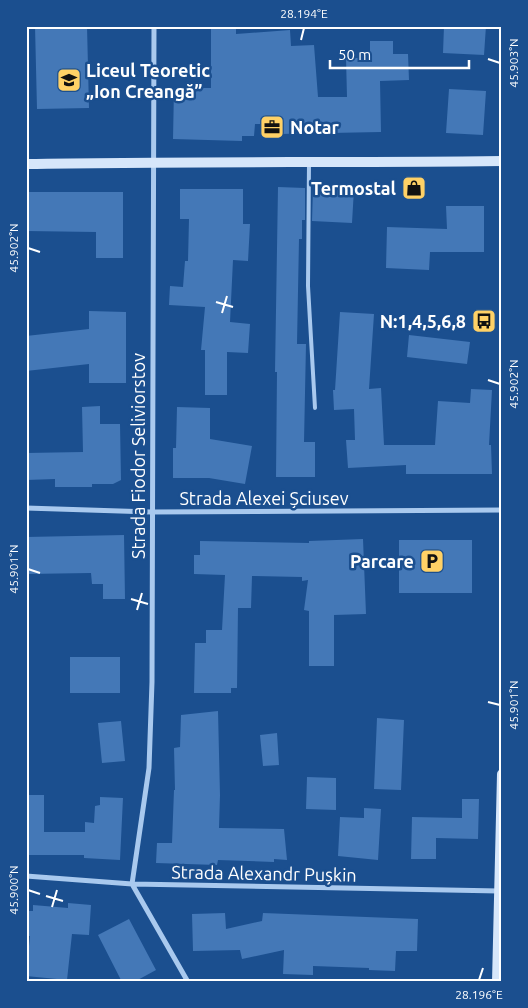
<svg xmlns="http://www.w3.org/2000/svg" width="528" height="1008" font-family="Ubuntu,sans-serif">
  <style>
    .building { fill: #4478b7 }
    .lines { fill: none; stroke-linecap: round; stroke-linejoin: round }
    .lane { stroke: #a9c9ee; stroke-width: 4 }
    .street { stroke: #a9c9ee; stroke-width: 5 }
    .secondary { stroke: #d6e6fa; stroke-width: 10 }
    .ticks { fill: none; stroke: #fff; stroke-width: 2 }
    .labels { text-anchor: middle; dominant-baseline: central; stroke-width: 5; stroke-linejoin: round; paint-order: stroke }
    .poi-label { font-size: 18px; font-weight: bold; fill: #fff; stroke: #1b4f8f; text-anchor: end }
    .street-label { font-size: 18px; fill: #fff; stroke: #1b4f8f }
    .neatline { fill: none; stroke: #fff; stroke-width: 2 }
    .ticks-label { font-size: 12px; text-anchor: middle; fill: #fff }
  </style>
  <rect width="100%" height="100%" fill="#1b4f8f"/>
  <path class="building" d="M35 26H87L89 108 37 109Z
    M444 26H486L484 55 443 53Z
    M211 28 236 29V34L290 30 291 46 314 45 318 97H347L346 58H370V41H393V54H408L409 80 380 81 381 132 279 134V124H255L254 136H242V141L173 139 174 88H211Z
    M449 89 486 91 483 135 446 133Z
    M278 187 305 188V220H302V239H299L297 344H306L304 442H315V477H276L277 372H275Z
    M315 187 354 189 352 223 312 221 313 188Z
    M180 189H243V224H250L248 261 233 260 230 322 250 324 248 353 227 352V395H205V350H201L205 307 169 305 170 286 183 287 185 261H188L189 219H180Z
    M26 192H123V258H96V232L26 231Z
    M446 206H484V252H430L429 270 386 268 387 227 447 229Z
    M89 311 126 312V383H89V364L26 371V336L89 329Z
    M340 312 374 314 369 389 381 388 384 445H435L438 401 470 403 471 389 492 390 489 445H491L492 474H406V465L348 468 346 440H355L354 409 334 410 333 390H335Z
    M409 335 470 342 467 364 407 357Z
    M100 406V424H120L121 480 113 484H92V487H55V479L26 480V453L83 452 82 407Z
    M177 407 210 408V439L252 446 245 484 209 478H173V448H176Z
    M124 535 125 599H103V584H92L91 573 26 574V537Z
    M363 539 366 614 334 615V666H309V611L304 610 308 580 302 581V577L252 576 251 608H238L237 688H231V693H194L195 643H206V630H222L225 575 194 574V555H200V541L309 543V541Z
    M399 540H472V593H399Z
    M70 657H120V693H70Z
    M218 711 220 795 219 828 284 829 287 860 274 859V862L218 860 217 865 156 863 157 843H172L174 790H175L174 748 180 747 181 715Z
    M377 718 404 720 401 790 374 789Z
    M121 721 125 761 102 763 98 723Z
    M277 733 279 765 263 766 260 735Z
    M307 777 336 778V810L306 809Z
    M26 795H44V832H85V822L94 823 95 806 100 805V797L123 798 120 860 84 858V855H26Z
    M462 799H479L478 839 436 838V859H411L412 817 462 818Z
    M364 808 381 809 378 860 338 856 340 817 364 818Z
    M68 903 91 905 89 935 72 934 67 980 26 976 30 936H26V911H33V905L68 908Z
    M225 913 226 929 262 921 263 913 418 919 417 951H396L395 971 369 970V968L313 966V975L283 974 284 950 242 959 240 950 193 951 192 914Z
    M129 919 156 970 134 982H122L98 935Z"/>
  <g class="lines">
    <path class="lane" d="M309 163 308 286 315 408"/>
    <path class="street" d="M154 26 152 682 149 768 132 884 188 982
      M26 508 151 512 502 510
      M26 876 132 884 499 891"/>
    <path class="secondary" d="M26 164C185 161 343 163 502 161
      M497 982 502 774"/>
  </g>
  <path class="ticks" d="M301 40 304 28M488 59 500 63M28 248 40 252M216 302 233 307M222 313 227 296M488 380 500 384M28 569 40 573M131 599 148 604M137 610 142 593M488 702 500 705M28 890 40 894M46 896 63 901M52 907 57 890M479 980 483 968"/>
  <defs>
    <g id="school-square" transform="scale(1.25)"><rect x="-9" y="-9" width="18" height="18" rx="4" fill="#ffd166" stroke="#1b4f8f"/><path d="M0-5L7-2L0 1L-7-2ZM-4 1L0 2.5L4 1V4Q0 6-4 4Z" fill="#111"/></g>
    <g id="office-square" transform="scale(1.25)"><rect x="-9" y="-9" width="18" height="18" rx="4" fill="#ffd166" stroke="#1b4f8f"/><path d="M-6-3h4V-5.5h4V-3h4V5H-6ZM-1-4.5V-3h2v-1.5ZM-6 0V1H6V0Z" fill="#111"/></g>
    <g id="shop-square" transform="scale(1.25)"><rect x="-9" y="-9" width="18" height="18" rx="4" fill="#ffd166" stroke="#1b4f8f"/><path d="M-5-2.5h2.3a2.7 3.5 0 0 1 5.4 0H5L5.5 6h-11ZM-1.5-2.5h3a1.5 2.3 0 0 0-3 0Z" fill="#111"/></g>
    <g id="bus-square" transform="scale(1.25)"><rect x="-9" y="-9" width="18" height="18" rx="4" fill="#ffd166" stroke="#1b4f8f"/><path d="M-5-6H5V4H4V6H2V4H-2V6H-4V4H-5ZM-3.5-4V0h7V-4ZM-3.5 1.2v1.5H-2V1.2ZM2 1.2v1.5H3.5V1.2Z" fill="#111"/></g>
    <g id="parking-square" transform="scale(1.25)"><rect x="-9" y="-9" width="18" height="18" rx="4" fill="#ffd166" stroke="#1b4f8f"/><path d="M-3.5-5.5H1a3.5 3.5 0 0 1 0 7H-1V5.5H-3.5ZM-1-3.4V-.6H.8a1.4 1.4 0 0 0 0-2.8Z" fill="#111"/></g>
  </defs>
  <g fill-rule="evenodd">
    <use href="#school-square" x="69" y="80"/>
    <use href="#office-square" x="272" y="127"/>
    <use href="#shop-square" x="414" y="188"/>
    <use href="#bus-square" x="484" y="321"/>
    <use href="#parking-square" x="432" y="561"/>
  </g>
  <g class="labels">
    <g class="poi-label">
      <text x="86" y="70" text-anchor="start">Liceul Teoretic<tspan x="86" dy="21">„Ion Creangă”</tspan></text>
      <text x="290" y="127" text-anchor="start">Notar</text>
      <text x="396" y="188">Termostal</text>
      <text x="466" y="321">N:1,4,5,6,8</text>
      <text x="414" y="561">Parcare</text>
    </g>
    <g class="street-label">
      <text transform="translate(138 456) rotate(-90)">Strada Fiodor Seliviorstov</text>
      <text x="264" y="498">Strada Alexei Șciusev</text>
      <text transform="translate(264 873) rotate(1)">Strada Alexandr Pușkin</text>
    </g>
  </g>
  <rect width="528" height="1008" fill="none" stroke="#1b4f8f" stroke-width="55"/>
  <path d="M330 60v8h139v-8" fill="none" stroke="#ffffff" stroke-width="2.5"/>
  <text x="338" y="60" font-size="15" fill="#ffffff" stroke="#1b4f8f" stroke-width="4" paint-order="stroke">50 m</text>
  <rect x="28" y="28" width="472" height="952" class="neatline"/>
  <g class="ticks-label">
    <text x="304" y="18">28.194°E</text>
    <text transform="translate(514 63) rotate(-90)" y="4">45.903°N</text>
    <text transform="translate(14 248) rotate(-90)" y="4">45.902°N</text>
    <text transform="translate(514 384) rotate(-90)" y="4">45.902°N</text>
    <text transform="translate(14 569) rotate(-90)" y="4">45.901°N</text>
    <text transform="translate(514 705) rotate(-90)" y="4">45.901°N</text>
    <text transform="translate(14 890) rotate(-90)" y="4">45.900°N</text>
    <text x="479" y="999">28.196°E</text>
  </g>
</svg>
